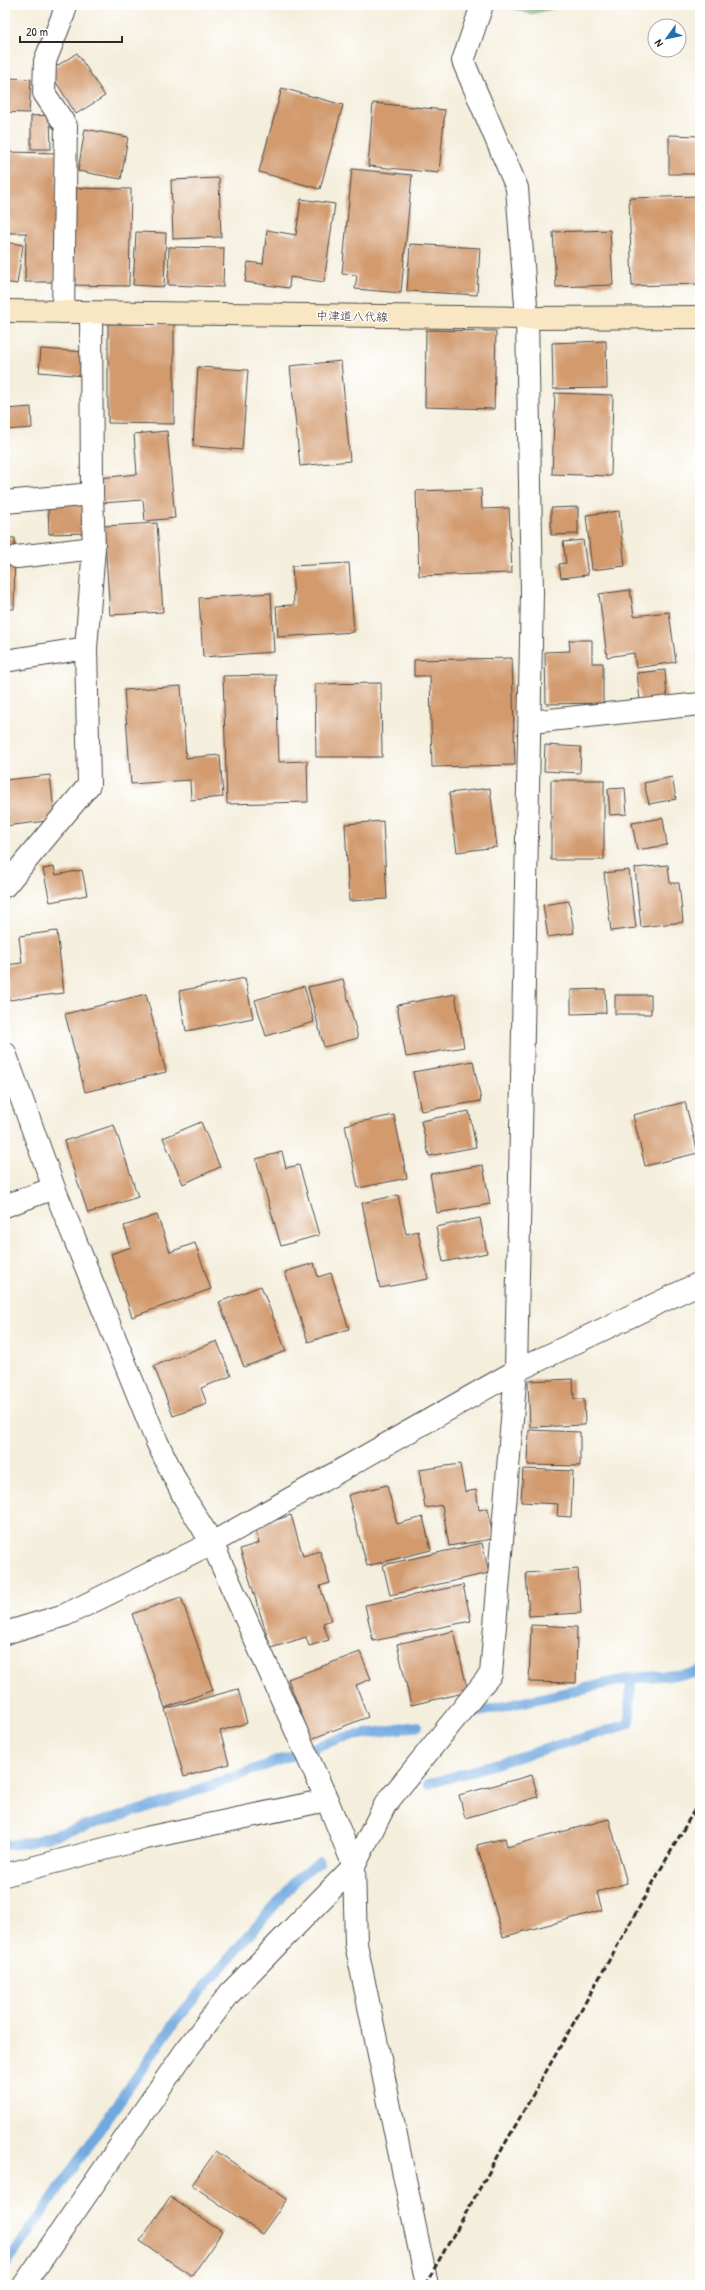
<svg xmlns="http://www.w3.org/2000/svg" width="705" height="2290" font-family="'Patrick Hand','Klee One',sans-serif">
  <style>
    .forest { fill: #81bb78; stroke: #567352 }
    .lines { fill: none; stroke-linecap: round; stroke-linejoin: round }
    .stream { stroke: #71a8df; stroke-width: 10 }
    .building { fill: #d29a6d }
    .street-casing { stroke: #494846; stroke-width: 24 }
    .secondary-casing { stroke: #494846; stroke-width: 24 }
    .street { stroke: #fff; stroke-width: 22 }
    .secondary { stroke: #f9e7c3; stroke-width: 22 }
    .rail { stroke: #2b2b2b; stroke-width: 3; stroke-dasharray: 6 3; stroke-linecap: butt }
    .labels { text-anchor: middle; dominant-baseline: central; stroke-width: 3; stroke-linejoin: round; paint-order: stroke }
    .street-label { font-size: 12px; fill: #2b2b2b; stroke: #fff }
  </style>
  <rect width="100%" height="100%" fill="#fff"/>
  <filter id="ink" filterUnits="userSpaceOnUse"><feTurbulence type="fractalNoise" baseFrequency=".025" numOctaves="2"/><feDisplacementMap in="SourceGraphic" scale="8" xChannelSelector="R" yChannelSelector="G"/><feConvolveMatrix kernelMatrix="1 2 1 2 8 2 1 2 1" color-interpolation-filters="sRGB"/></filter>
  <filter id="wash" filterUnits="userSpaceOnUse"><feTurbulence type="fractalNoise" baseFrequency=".012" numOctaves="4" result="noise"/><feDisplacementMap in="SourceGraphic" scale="16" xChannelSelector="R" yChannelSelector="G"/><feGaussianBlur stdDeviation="0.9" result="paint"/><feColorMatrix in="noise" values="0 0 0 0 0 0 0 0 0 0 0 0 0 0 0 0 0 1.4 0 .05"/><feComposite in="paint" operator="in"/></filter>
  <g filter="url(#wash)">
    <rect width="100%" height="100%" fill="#f4eedc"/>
    <path class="forest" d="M503 5H568L530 14Z"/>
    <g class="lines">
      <path class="stream" d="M474 1713 631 1678 691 1674 700 1671
        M428 1784 629 1724 631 1678
        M5 1845 28 1843 160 1804 340 1738 418 1726
        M5 2266 176 2020 299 1877 320 1862"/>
    </g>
    <g id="blocks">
      <path class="building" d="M77 53 105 96 76 114 49 71Z
        M7 78 31 79 29 113 5 112Z
        M282 88 343 105 320 189 259 172Z
        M373 103 445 110 439 173 368 166Z
        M50 115 51 149H31V116Z
        M85 129 128 137 121 179 78 171Z
        M669 135 700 136V174H669Z
        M5 152 57 153 55 282H25L26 233H5Z
        M352 169 412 175 401 293 355 289 357 275 342 274Z
        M219 178 221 237 173 239 171 180Z
        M69 188 131 189 129 286 67 285Z
        M700 196V284L632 286 629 198Z
        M301 199 335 204 324 282 290 277 289 288 245 282 248 262 263 264 267 230 296 235Z
        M610 230 613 285 556 287 553 232Z
        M136 232 166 233 164 287 133 285Z
        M5 242 23 245 17 284 5 282Z
        M410 244 480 248 477 295 407 291Z
        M169 247 224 248 223 287 168 285Z
        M108 324H174V424L108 423Z
        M426 330 496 331 494 409 425 407Z
        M606 341 607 388 553 389 552 343Z
        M41 349 86 352 84 376 39 372Z
        M341 361 350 461 300 466 290 366Z
        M198 367 248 370 242 450 193 446Z
        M555 393 613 395 611 476 552 474Z
        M5 399 7 409 31 407 32 428 5 430Z
        M167 431 175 518 145 521 143 500 102 503 100 478 137 474 134 434Z
        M481 489 482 509 509 508 512 573 419 576 416 491Z
        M87 503 88 533 49 534 48 504Z
        M578 507V534L551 535V508Z
        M619 511 625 566 592 570 586 515Z
        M157 523 163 612 110 615 104 526Z
        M5 538H15L14 609H5Z
        M583 540 588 575 561 578 559 564 566 563 563 542Z
        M349 563 354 632 278 637 276 606 294 605 292 566Z
        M630 590 634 616 669 612 676 662 636 668 634 653 607 657 599 594Z
        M271 593 274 652 203 657 199 598Z
        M569 640H592V663H603V703L546 704 545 652 570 651Z
        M697 652H700V684H699Z
        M512 658 515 765 432 767 430 676H414V660Z
        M665 670 667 698 640 700 637 673Z
        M276 675 279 762 307 761 308 802 227 804 223 676Z
        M381 683 382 757H316L315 684Z
        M181 686 186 758 220 755 223 797 191 800 190 780 131 784 124 690Z
        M545 745 581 747 580 773 544 771Z
        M50 775 55 820 5 826V780Z
        M672 777 676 799 649 804 644 783Z
        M551 780H604V860H551Z
        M490 788 497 847 457 852 449 793Z
        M625 788 627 814 610 815 608 789Z
        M663 818 667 845 637 850 632 823Z
        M383 821 387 899 349 901 345 824Z
        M668 865 670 883H679L683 922 641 927 635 868Z
        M54 867 56 875 82 870 87 895 50 902 43 869Z
        M629 870 636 928 611 931 604 873Z
        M569 901 574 933 548 937 543 905Z
        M57 931 64 993 9 1000 5 965 22 963 19 936Z
        M245 978 253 1018 186 1031 179 991Z
        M343 979 358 1038 324 1047 308 987Z
        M304 986 314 1022 266 1036 255 1000Z
        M605 989 606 1013 571 1014V990Z
        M146 994 166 1072 85 1092 65 1014Z
        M455 994 464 1047 406 1057 397 1005Z
        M615 995H651V1014H615Z
        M473 1061 481 1101 421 1111 413 1072Z
        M685 1102 698 1153 645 1166 633 1115Z
        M469 1111 476 1147 429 1156 421 1121Z
        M394 1115 407 1178 358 1188 345 1125Z
        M201 1122 220 1167 183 1184 163 1138Z
        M114 1125 138 1197 88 1213 64 1141Z
        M282 1152 286 1168 299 1165 319 1235 281 1246 256 1159Z
        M483 1165 490 1204 437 1213 430 1174Z
        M398 1195 406 1234 418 1231 428 1279 380 1288 362 1203Z
        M157 1215 170 1252 195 1243 211 1289 132 1317 111 1254 131 1247 124 1226Z
        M480 1218 487 1253 443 1262 436 1227Z
        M314 1263 318 1277 331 1273 349 1329 308 1342 285 1272Z
        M261 1286 286 1351 244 1367 219 1302Z
        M217 1341 231 1376 201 1388 207 1404 173 1416 154 1366Z
        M573 1379 574 1399H584L585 1425 530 1427 528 1381Z
        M529 1430 580 1432V1466L528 1465Z
        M460 1464 465 1492 476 1490 479 1510 488 1508 493 1539 449 1546 442 1505 425 1508 419 1470Z
        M523 1469 573 1471 571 1517 557 1516 558 1504 521 1502Z
        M387 1485 397 1524 423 1517 431 1550 367 1566 348 1495Z
        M291 1515 303 1556 320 1551 330 1583 320 1586 331 1620 323 1623 329 1640 309 1646 306 1637 271 1648 240 1549 259 1543 254 1527Z
        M482 1543 489 1573 390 1595 383 1565Z
        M578 1569 581 1613 529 1616 526 1573Z
        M463 1585 471 1621 373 1641 365 1605Z
        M181 1597 213 1690 165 1708 132 1614Z
        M531 1625 577 1627 576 1683 529 1682Z
        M454 1631 468 1692 411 1705 397 1644Z
        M360 1652 371 1679 356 1685 368 1717 311 1739 288 1679Z
        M238 1689 247 1723 220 1731 229 1764 184 1777 165 1709Z
        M532 1775 538 1797 465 1818 459 1795Z
        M609 1819 627 1883 597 1892 602 1910 503 1937 477 1845 505 1838 507 1847Z
        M216 2151 287 2199 262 2234 192 2185Z
        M170 2197 222 2232 192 2276 140 2241Z"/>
    </g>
  </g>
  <g filter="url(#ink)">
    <use href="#blocks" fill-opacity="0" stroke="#494846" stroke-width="1"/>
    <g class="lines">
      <g class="street-casing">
        <path id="street" d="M63 312 66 126 44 93 45 61 64 13V5
          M5 502 92 494
          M17 557 94 548
          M5 661 86 648
          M531 722 700 704
          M5 886 89 785 86 648 94 548 92 494 91 313
          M5 1053 54 1188 157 1442 184 1497 212 1543 327 1800 354 1866 356 1944 427 2285
          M5 1206 54 1188
          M5 1633 65 1615 212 1543 516 1371 700 1283
          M5 1875 146 1838 327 1800
          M24 2285 184 2053 230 1993 354 1866 385 1805 491 1674 516 1371 532 593 527 318 517 188 463 61 482 5"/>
      </g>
      <g class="secondary-casing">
        <path id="secondary" d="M5 311 527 318 700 317"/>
      </g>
      <use href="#street" class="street"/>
      <use href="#secondary" class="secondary"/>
      <path class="rail" d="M425 2285 700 1800"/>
    </g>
  </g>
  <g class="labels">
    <g class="street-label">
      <text transform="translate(352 316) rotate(1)">中津道八代線</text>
    </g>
  </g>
  <rect width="705" height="2290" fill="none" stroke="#fff" stroke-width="20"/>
  <g transform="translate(667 38) rotate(237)"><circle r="19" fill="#ffffff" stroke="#aaaaaa"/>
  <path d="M0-3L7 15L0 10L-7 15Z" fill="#1f6fb2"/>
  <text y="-6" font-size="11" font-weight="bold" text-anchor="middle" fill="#2b2b2b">N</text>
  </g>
  <path d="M20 36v6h102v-6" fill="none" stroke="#2b2b2b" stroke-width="2"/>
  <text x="26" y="36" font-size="12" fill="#2b2b2b" stroke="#ffffff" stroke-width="3" paint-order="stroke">20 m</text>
</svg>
